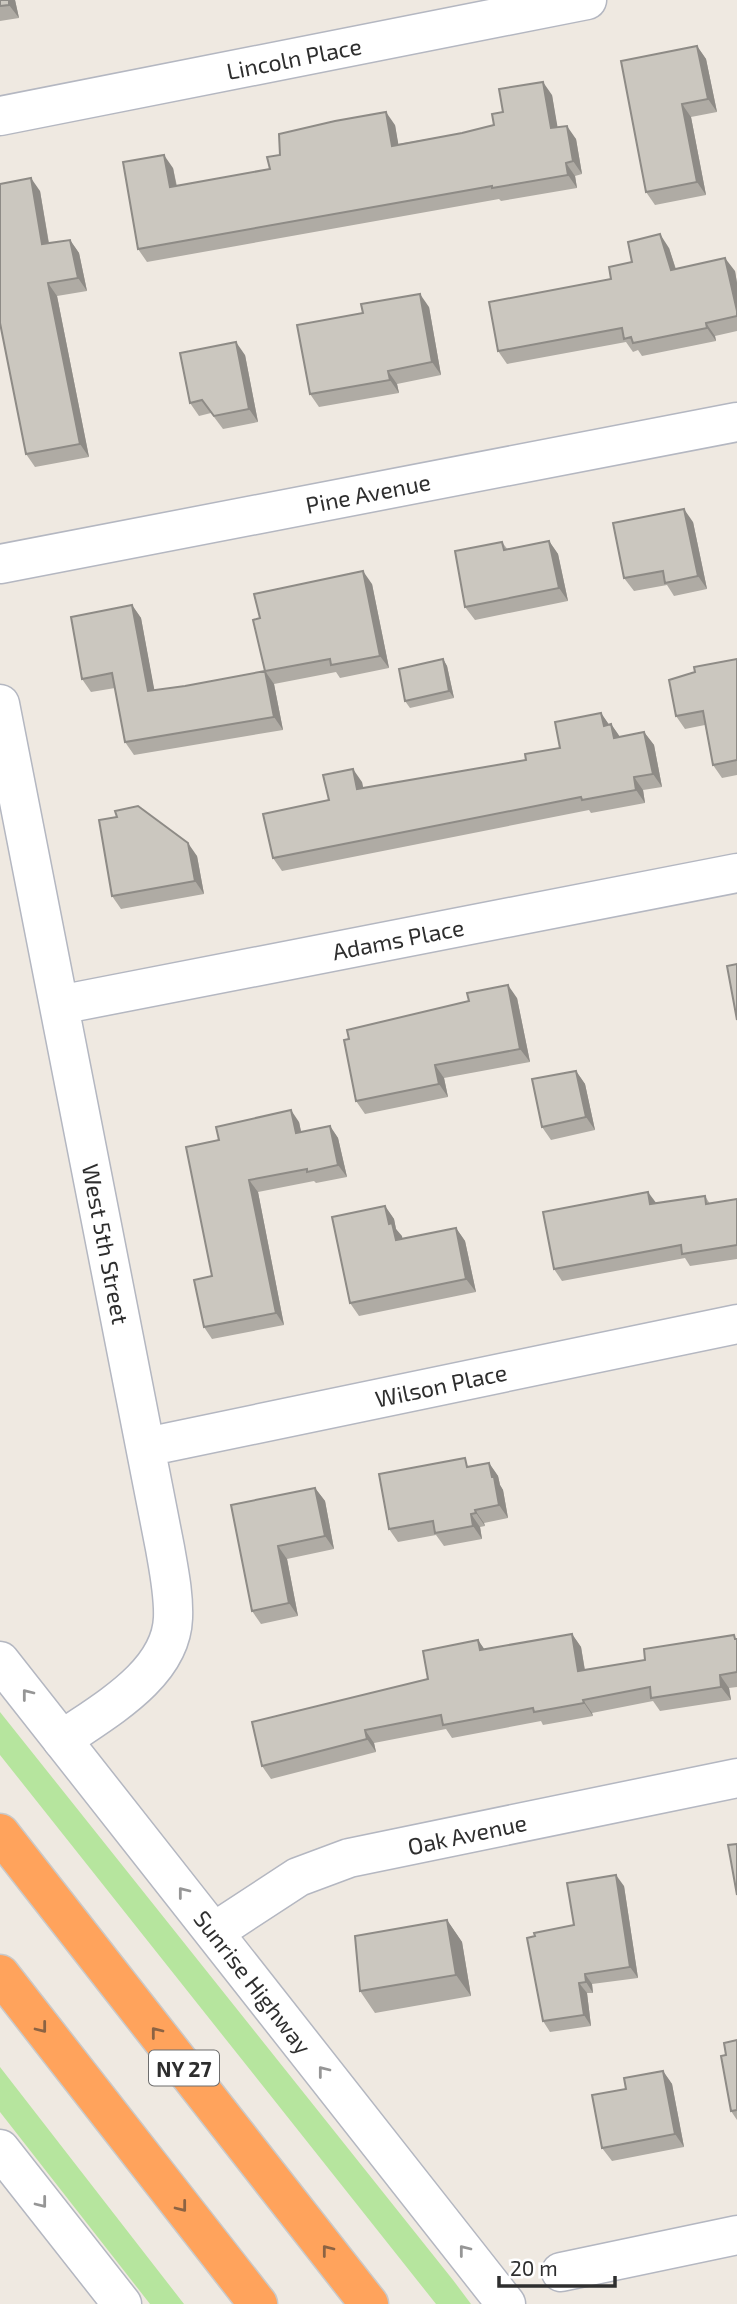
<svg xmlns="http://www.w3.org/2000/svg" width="737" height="2304" font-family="'Exo 2',sans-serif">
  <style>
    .green { fill: #b6e59e }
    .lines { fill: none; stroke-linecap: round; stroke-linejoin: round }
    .minor-casing { stroke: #b4b7c1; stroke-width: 41 }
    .secondary-casing { stroke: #b4b7c1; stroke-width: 41 }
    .motorway-casing { stroke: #c9c9c9; stroke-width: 41 }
    .minor { stroke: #fff; stroke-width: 38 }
    .secondary { stroke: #fff; stroke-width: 38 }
    .motorway { stroke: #ffa35c; stroke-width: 38 }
    .wall { fill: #afaba4 }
    .shaded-wall { fill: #8e8b86 }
    .building { fill: #cbc7bf; stroke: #8e8b86; stroke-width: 2 }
    .oneway { stroke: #969696 }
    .oneway2 { stroke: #8c6343 }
    .labels { text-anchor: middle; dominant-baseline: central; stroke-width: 5; stroke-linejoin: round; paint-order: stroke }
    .shield { fill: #fff; stroke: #6d6d6d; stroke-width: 2 }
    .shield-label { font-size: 21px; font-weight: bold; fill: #2e2e2e }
    .street-label { font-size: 23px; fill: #2e2e2e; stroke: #fff }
  </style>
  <rect width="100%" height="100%" fill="#efe9e1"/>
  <path class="green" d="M0 1712 453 2280 471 2304H436L0 1755Z
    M0 2067 184 2304H150L0 2112Z"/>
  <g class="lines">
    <g class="minor-casing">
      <path id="minor" d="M0 116 587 0
        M0 564 737 422
        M0 704 165 1548C169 1571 174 1595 173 1618 171 1675 103 1711 62 1740
        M59 1005 737 873
        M146 1447 737 1324
        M214 1932 298 1877 349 1858 737 1778
        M561 2272 737 2235"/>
    </g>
    <g class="secondary-casing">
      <path id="secondary" d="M0 1661 506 2304
        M0 2149 122 2304"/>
    </g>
    <g class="motorway-casing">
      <path id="motorway" d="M0 1833 369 2304
        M0 1974 258 2304"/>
    </g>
    <use href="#minor" class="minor"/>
    <use href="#secondary" class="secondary"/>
    <use href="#motorway" class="motorway"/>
  </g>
  <path class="wall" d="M0 0H15L19 18 0 21Z
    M697 46 706 59 717 112 691 117 706 195 655 205 646 192Z
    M552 95 557 127 576 139 582 174 575 176 577 188 501 201 499 199 147 262 138 249 173 168 177 186 270 169 280 155 395 125 398 144 462 133 494 125 503 112Z
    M40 191 49 243 70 240 79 253 87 291 57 296 89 457 35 467 26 454Z
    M669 248 676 269 735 271 737 283V331L715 336 716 341 642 356 638 350 633 352 626 342 507 364 498 351 611 279 632 262Z
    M429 307 441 375 397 384 399 393 319 407 310 394Z
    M245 355 258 422 223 429 211 413 199 416 190 403Z
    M693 522 707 589 674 596 667 585 634 591 624 578Z
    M549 541 558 554 568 601 475 620 465 607 502 542 508 550Z
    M372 584 389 668 340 678 336 672 274 684 283 730 134 755 125 742 115 688 91 692 82 679 132 605 141 618 154 690 185 686 265 671 260 618Z
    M443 659 447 666 454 698 410 708 405 701Z
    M737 659V775L722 778 713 765 705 725 685 729 676 716Z
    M601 713 609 725 611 724 620 737 644 732 654 745 662 787 643 790 645 803 591 813 589 810 282 871 273 858 329 800 362 782 363 788 526 760 560 748Z
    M117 817 197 856 204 894 121 909 112 896Z
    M517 998 530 1062 444 1078 448 1097 365 1114 356 1101Z
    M576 1071 585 1084 595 1130 551 1140 542 1127Z
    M299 1122 301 1132 330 1126 338 1138 347 1177 316 1183 314 1181 258 1192 284 1325 212 1339 204 1327 212 1276 186 1147Z
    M705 1196 710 1204 737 1199V1259L690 1266 685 1258 562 1281 554 1269 656 1203Z
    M385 1206 394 1219 396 1229 402 1239 456 1228 465 1241 476 1292 359 1316 350 1303Z
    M489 1463 498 1476 500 1485 503 1490 508 1518 484 1523 485 1526 480 1527 482 1539 444 1546 436 1535 398 1542 389 1529 471 1466Z
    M315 1488 325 1501 334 1549 287 1559 298 1616 261 1624 252 1611 231 1505Z
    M572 1634 581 1647 585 1670 645 1660 737 1639V1687L729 1688 731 1700 660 1711 653 1701 592 1713 593 1716 543 1725 541 1721 452 1738 446 1729 374 1743 376 1752 271 1779 262 1766 428 1679 478 1640 484 1649Z
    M624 1886 638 1978 592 1984 593 1993H587L591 2026 550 2032 543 2021 574 1925Z
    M447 1920 462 1942 471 1996 375 2013 360 1991Z
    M737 2040V2120L731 2111 726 2055Z
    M663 2071 672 2084 684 2147 612 2161 602 2148 626 2089Z"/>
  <path class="shaded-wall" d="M9 0H15L19 18 9 5Z
    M697 46 706 59 717 112 708 99Z
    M543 82 552 95 560 141 551 128Z
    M682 104 691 117 706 195 697 182Z
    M386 112 395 125 401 159 392 146Z
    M567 126 576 139 582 174 573 161Z
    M164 155 173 168 179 200 170 187Z
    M566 163 575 176 577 188 568 175Z
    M31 178 40 191 51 257 42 244Z
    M660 234 669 248 680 283 671 270Z
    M70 240 79 253 87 291 78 278Z
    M725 258 735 271 737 283V311Z
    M48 283 57 296 89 457 80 444Z
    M420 294 429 307 441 375 432 362Z
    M706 323 715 336 716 341 707 328Z
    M236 342 245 355 258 422 249 409Z
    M388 371 397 384 399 393 390 380Z
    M684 509 693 522 707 589 698 576Z
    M549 541 558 554 568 601 559 588Z
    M363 571 372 584 389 668 380 656Z
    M132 605 141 618 157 704 148 691Z
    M443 659 447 666 454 698 449 691Z
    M265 671 274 684 283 730 274 717Z
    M601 713 610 726H604Z
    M611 724 620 737 614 738Z
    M644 732 654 745 662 787 653 774Z
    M353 769 362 782 366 802 357 789Z
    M634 777 643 790 645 803 636 790Z
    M188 843 197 856 204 894 195 881Z
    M508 985 517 998 530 1062 520 1049Z
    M435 1065 444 1078 448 1097 439 1084Z
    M576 1071 585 1084 595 1130 586 1117Z
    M291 1110 299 1122 304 1145 296 1133Z
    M330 1126 338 1138 347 1177 338 1165Z
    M249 1180 258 1192 284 1325 276 1313Z
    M648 1192 657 1204H650Z
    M385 1206 394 1219 396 1229 402 1236 405 1253 396 1240 389 1224Z
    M456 1228 465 1241 476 1292 466 1279Z
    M489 1463 498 1476 500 1485 503 1490 508 1518 499 1505Z
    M315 1488 325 1501 334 1549 325 1536Z
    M475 1510 484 1523 485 1526 476 1513Z
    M471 1514 480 1527 482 1539 473 1526Z
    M278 1546 287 1559 298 1616 289 1603Z
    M572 1634 581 1647 587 1684 578 1671Z
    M478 1640 487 1653 480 1650Z
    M720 1675 729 1688 731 1700 721 1687Z
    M583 1700 592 1713 593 1716 584 1703Z
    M365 1730 374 1743 376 1752 367 1739Z
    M616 1875 624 1886 638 1978 630 1967Z
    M447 1920 462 1942 471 1996 456 1975Z
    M585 1974 592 1984 593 1993 586 1982Z
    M579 1983 587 1993 591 2026 584 2015Z
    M663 2071 672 2084 684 2147 675 2134Z"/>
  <path class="building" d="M0 0H9V5L0 6Z
    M697 46 708 99 682 104 697 182 646 192 621 61Z
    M543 82 551 128 567 126 573 161 566 163 568 175 492 188V186L138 249 123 162 164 155 170 187 270 169 267 157 280 155 279 134 335 121 386 112 392 146 462 133 494 125 492 114 503 112 499 89Z
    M31 178 42 244 70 240 78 278 48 283 80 444 26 454 0 323V184Z
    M660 234 671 270 725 258 737 311V316L706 323 707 328 633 343 631 337 624 339 622 328 498 351 489 302 611 279 609 267 632 262 628 242Z
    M420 294 432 362 388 371 390 380 310 394 297 325 363 313 361 304Z
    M236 342 249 409 214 416 202 400 190 403 180 353Z
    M684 509 698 576 665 583 663 571 624 578 613 523Z
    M549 541 559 588 465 607 455 551 502 542 504 550Z
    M363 571 380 656 331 665 330 659 265 671 274 717 125 742 112 673 82 679 71 617 132 605 148 691 185 686 265 671 253 620 260 618 254 594Z
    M443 659 449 691 405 701 399 669Z
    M737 659V760L713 765 703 711 676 716 669 680 695 672 694 667Z
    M601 713 604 726 611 724 614 738 644 732 653 774 634 777 636 790 582 800 581 797 273 858 263 814 329 800 323 775 353 769 357 789 526 760 525 754 560 748 555 722Z
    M138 806 188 843 195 881 112 896 99 820 117 817 115 811Z
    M737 964V1020L727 966Z
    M508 985 520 1049 435 1065 439 1084 356 1101 344 1040 349 1039 347 1030 469 1001 467 993Z
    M576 1071 586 1117 542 1127 532 1079Z
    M291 1110 296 1133 330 1126 338 1165 307 1172V1169L249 1180 276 1313 204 1327 194 1280 212 1276 186 1147 219 1140 216 1127Z
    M648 1192 650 1204 705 1196 706 1204 737 1199V1245L682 1254 681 1245 554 1269 543 1212Z
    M385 1206 389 1224 392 1223 396 1240 456 1228 466 1279 350 1303 332 1217Z
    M465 1458 467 1467 489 1463 492 1477H494L499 1505 475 1510 476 1513 471 1514 473 1526 435 1533 433 1521 389 1529 379 1474Z
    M315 1488 325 1536 278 1546 289 1603 252 1611 231 1505Z
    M572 1634 578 1671 645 1660 644 1649 734 1635 735 1639H737V1672L720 1675 721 1687 651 1698 650 1687 583 1700 584 1703 534 1712 533 1708 443 1725 441 1715 365 1730 367 1739 262 1766 252 1722 428 1679 423 1651 478 1640 480 1650Z
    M737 1844V1895L728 1845Z
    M616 1875 630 1967 585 1974 586 1982 579 1983 584 2015 543 2021 527 1938 535 1936 534 1933 574 1925 567 1883Z
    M447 1920 456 1975 360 1991 355 1936Z
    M737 2040V2110L731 2111 721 2056 726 2055 724 2043Z
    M663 2071 675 2134 602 2148 592 2095 626 2089 624 2078Z"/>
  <defs><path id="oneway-chevron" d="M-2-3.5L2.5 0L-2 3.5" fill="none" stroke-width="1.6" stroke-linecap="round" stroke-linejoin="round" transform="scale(1.75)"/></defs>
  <g class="oneway">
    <use href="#oneway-chevron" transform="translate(27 1694) rotate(-128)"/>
    <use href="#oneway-chevron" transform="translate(183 1892) rotate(-128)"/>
    <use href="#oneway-chevron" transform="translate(323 2071) rotate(-128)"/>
    <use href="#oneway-chevron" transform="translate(42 2203) rotate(52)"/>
    <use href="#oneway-chevron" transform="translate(464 2250) rotate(-128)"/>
  </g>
  <g class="oneway2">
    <use href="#oneway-chevron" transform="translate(42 2028) rotate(52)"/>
    <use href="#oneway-chevron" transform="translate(156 2032) rotate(-128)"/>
    <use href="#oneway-chevron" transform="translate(182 2207) rotate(52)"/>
    <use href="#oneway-chevron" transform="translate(327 2250) rotate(-128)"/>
  </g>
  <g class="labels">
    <rect class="shield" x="149" y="2050.5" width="70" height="35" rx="5"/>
    <g class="shield-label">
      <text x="184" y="2068">NY 27</text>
    </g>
    <g class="street-label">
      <text transform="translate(294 58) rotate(-11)">Lincoln Place</text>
      <text transform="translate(368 493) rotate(-11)">Pine Avenue</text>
      <text transform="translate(398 939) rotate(-11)">Adams Place</text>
      <text transform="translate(106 1244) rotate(79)">West 5th Street</text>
      <text transform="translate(441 1385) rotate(-12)">Wilson Place</text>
      <text transform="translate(467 1834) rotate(-12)">Oak Avenue</text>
      <text transform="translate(253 1982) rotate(52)">Sunrise Highway</text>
    </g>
  </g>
  <path d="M499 2276v10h116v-10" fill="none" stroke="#2e2e2e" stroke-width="3.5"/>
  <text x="510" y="2276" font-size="21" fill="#2e2e2e" stroke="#ffffff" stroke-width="5" paint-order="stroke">20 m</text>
</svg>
